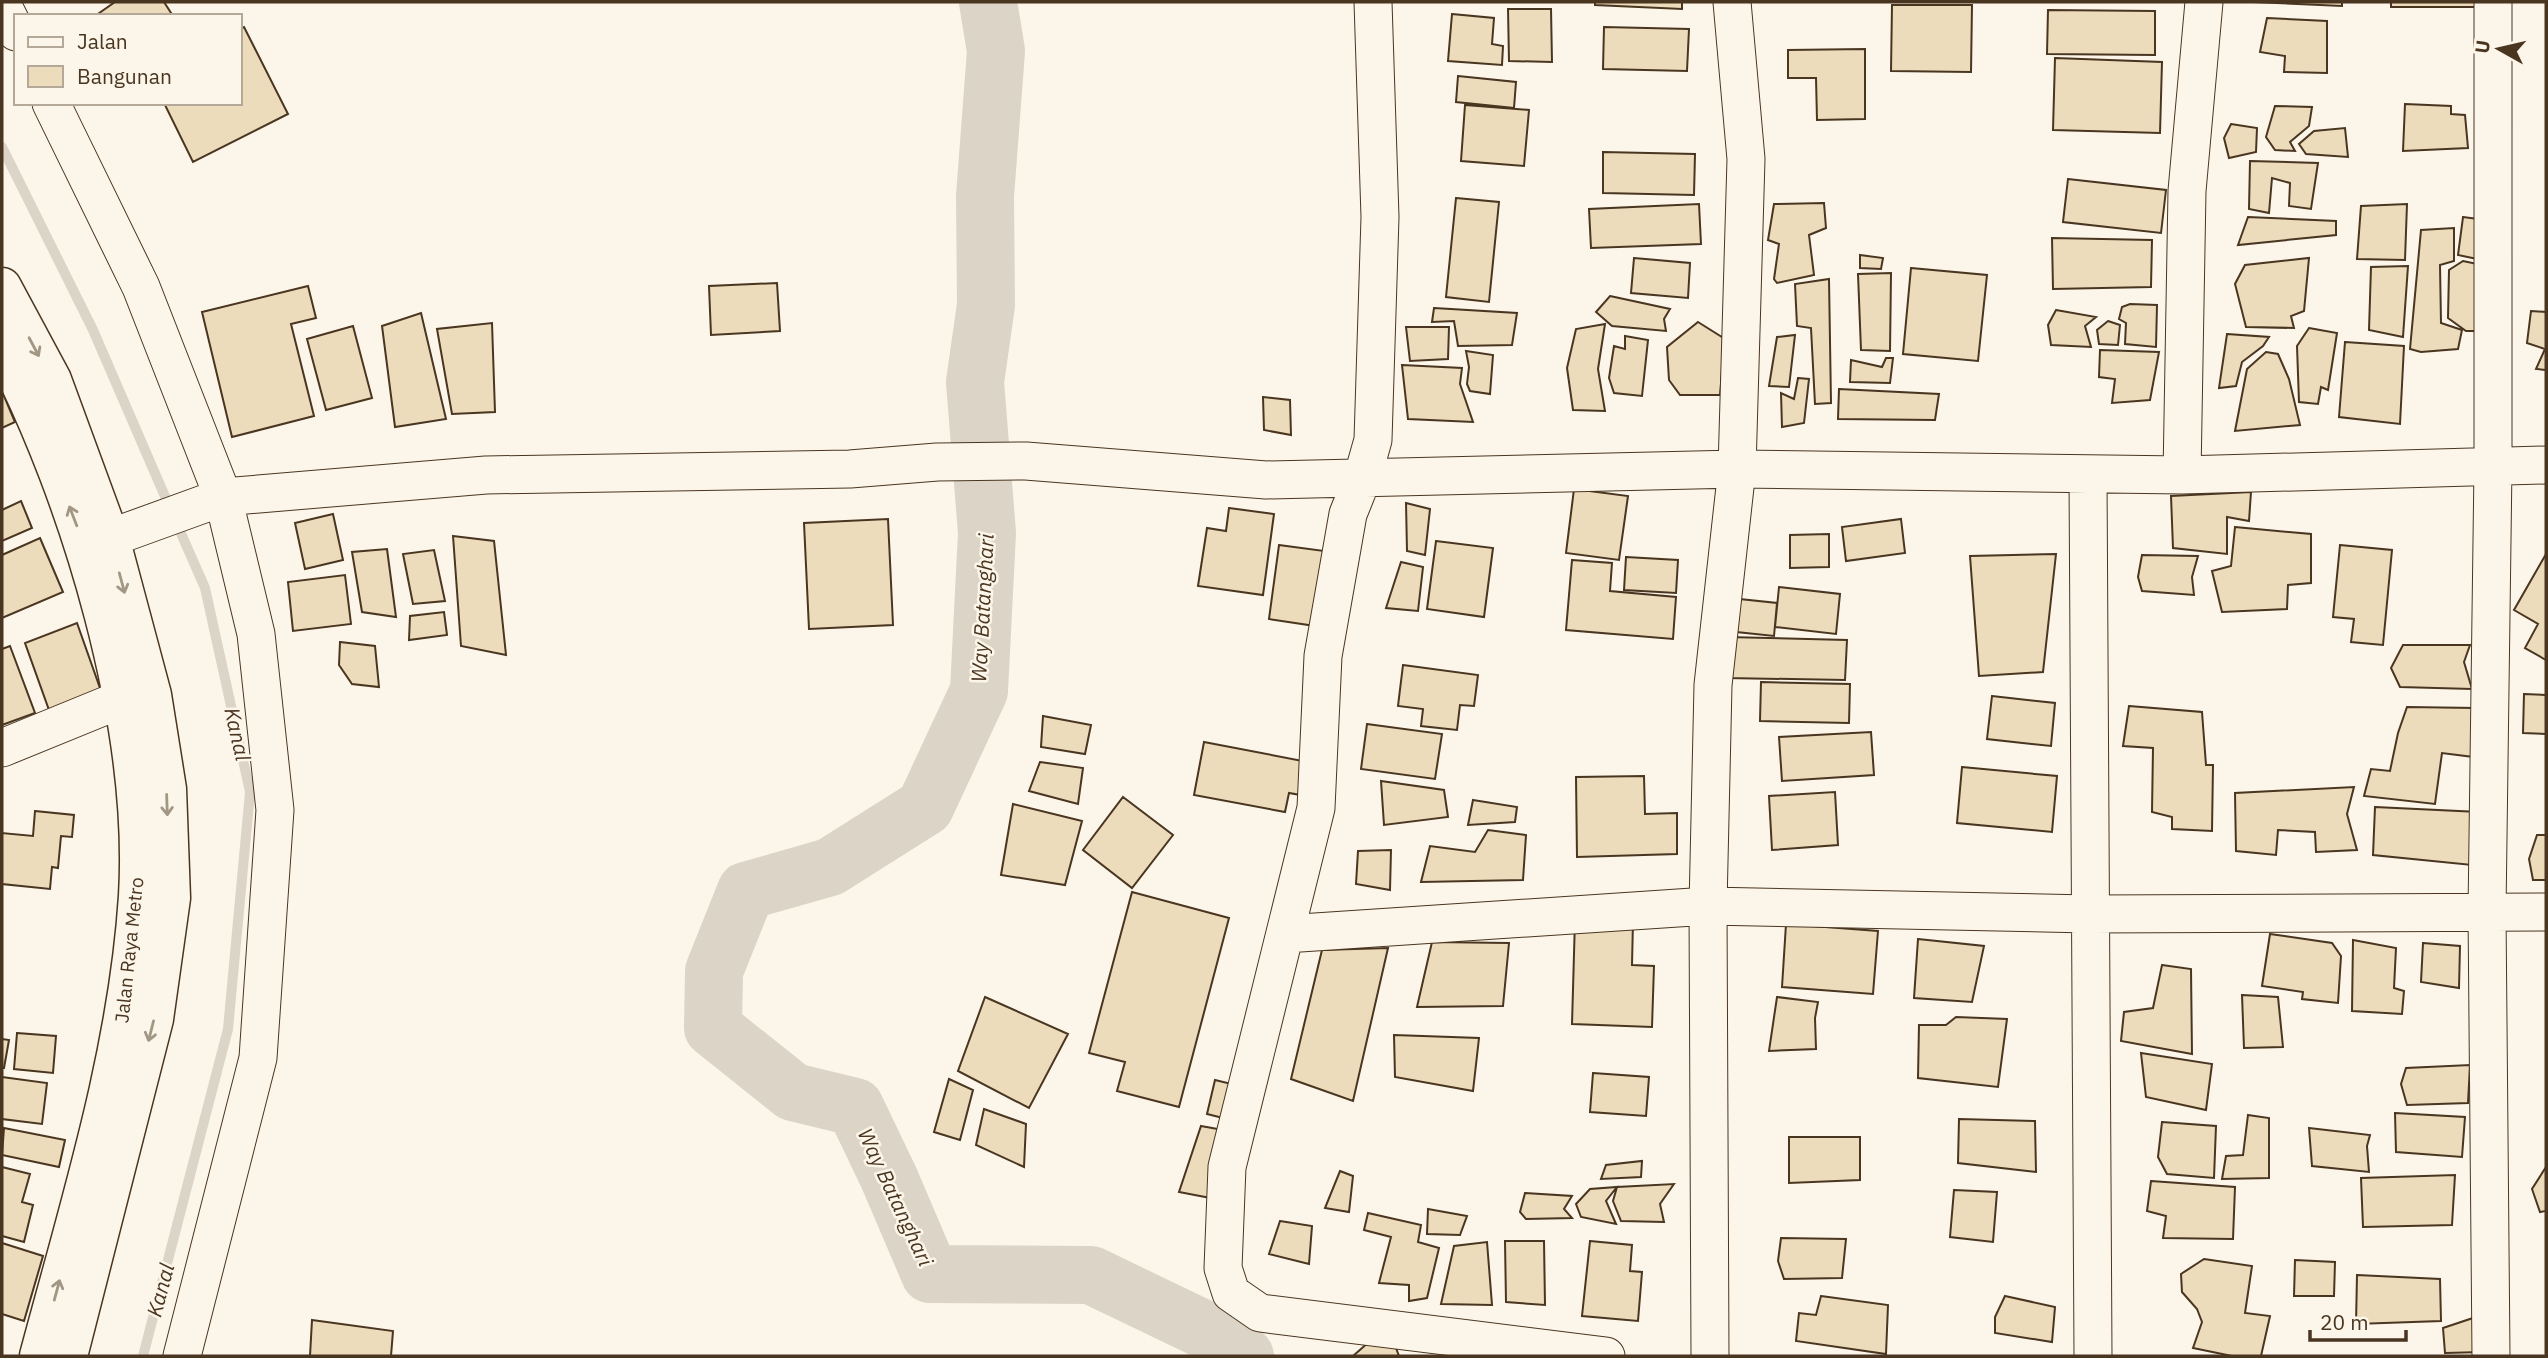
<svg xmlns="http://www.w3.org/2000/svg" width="2548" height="1358" font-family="'IBM Plex Sans',sans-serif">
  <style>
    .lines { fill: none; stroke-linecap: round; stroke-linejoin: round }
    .stream { stroke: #dcd4c6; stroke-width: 10 }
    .river { stroke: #dcd4c6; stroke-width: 58 }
    .building { fill: #ecdcbc; stroke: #4a3520; stroke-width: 2 }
    .minor-casing { stroke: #4a3520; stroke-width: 39 }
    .highway-casing { stroke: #4a3520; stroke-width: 41 }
    .minor { stroke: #fbf6e9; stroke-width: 37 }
    .highway { stroke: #fbf6e9; stroke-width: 38 }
    .oneway { stroke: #a29684 }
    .labels { text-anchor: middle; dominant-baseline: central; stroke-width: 5; stroke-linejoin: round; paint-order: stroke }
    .street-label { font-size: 19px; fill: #4a3520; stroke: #fbf6e9 }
    .water-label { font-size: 21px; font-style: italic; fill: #4a3520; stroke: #fbf6e9 }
  </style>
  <rect width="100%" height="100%" fill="#fbf6e9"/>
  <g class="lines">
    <path class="stream" d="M2 147 93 330 170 508
      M143 1356 228 1029 250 792 205 588 176 522"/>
    <path class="river" d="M988 2 996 51 985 196 986 305 975 382 987 533 979 691 925 807 830 867 746 891 714 971 713 1028 793 1092 855 1107 889 1178 930 1274 1091 1275 1224 1339 1245 1356"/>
  </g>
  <path class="building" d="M115 2H164L173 16H95Z
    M1595 2H1682V9L1595 5Z
    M2253 2H2342V6Z
    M2391 2H2483V7H2391Z
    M1892 5H1972L1971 72 1891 71Z
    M1508 9H1551L1552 62 1509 61Z
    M2048 10 2155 11V55L2047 54Z
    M1452 14 1494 18 1492 44 1503 46 1502 65 1448 61Z
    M2267 18 2327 21V73L2284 72 2285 56 2260 52Z
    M244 27 288 114 193 162 164 103H240V29Z
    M1604 27 1689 29 1687 71 1603 69Z
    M1865 49V119L1817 120 1816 78H1788V50Z
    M2055 58 2162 62 2160 133 2053 130Z
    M1458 76 1516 82 1514 108 1456 102Z
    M2405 104 2451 106V114L2465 115 2468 148 2403 151Z
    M1465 105 1529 110 1524 166 1461 161Z
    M2275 106 2312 107 2309 126 2290 142 2295 151 2275 150 2266 137Z
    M2231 124 2257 128 2256 152 2229 158 2224 138Z
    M2345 128 2348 157 2306 154 2299 144 2314 131Z
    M1603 152 1695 154 1694 195 1603 193Z
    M2250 161 2318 163 2311 209 2289 206 2290 183 2272 178 2269 213 2249 209Z
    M2068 179 2166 190 2161 233 2063 222Z
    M1456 198 1499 202 1489 302 1446 297Z
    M1824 203 1826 228 1809 235 1814 275 1777 283 1774 279 1779 244 1768 240 1774 204Z
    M1699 204 1701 244 1591 248 1589 209Z
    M2407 204 2405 260 2357 259 2361 206Z
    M2248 217 2336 221V235L2238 245Z
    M2463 217 2486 220 2482 260 2458 255Z
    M2454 228V261L2440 265 2441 323 2462 330 2458 349 2421 352 2410 349 2421 230Z
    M2052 238 2152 240 2151 287 2053 289Z
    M1860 255 1883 258 1881 269 1860 268Z
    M1634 258 1690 263 1688 298 1631 293Z
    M2309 258 2304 311 2291 316 2294 328 2246 327 2235 284 2245 265Z
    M2463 261 2482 265 2485 331H2466L2448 318 2449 270Z
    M2408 266 2403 337 2369 330 2371 267Z
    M1911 268 1987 275 1978 361 1903 354Z
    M1891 273 1890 351 1861 350 1858 274Z
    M1829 279 1831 403 1815 404 1811 328 1797 326 1795 284Z
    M777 283 780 331 711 335 709 286Z
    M308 286 316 318 291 324 314 416 232 437 202 312Z
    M1610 296 1670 309 1664 319 1666 331 1612 326 1596 312Z
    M2130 304 2157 305 2156 347 2125 344 2126 323 2119 319 2122 307Z
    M1434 308 1517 313 1512 345 1458 346 1454 321 1432 322Z
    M2056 310 2096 317 2085 326 2091 347 2051 345 2048 325Z
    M2531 311 2546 312V370L2536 369 2545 349 2527 343Z
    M421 313 446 419 395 427 382 326Z
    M2108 321 2120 325 2118 345 2099 344 2097 330Z
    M1698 322 1725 339 1720 395H1680L1669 380 1667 347Z
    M492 323 495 412 452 414 437 329Z
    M1605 324 1598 369 1605 411 1573 410 1567 368 1576 329Z
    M353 326 372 398 326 410 307 339Z
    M1406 327H1449L1448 359 1410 361Z
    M2309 328 2337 333 2328 390 2321 387 2318 404 2299 402 2297 346Z
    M2227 334 2269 337 2263 346 2242 362 2236 386 2219 388Z
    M1795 335 1789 387 1769 386 1777 337Z
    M1625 336 1648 340 1642 396 1614 393 1609 378 1614 346 1625 349Z
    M2345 342 2404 346 2400 424 2339 417Z
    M2100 350 2159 352 2150 400 2112 403 2115 379 2099 377Z
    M1466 351 1493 355 1490 394 1470 391 1467 384 1469 367Z
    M2266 352 2278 354 2289 379 2300 425 2235 431 2247 369Z
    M1886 358H1893L1890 383 1850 382 1851 360 1882 367Z
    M1402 365 1462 368 1460 384 1473 422 1408 419Z
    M1798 378 1809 379 1804 423 1782 427 1781 393 1794 399Z
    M1839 389 1939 394 1935 420 1838 419Z
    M2 391 15 422 2 428Z
    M1263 397 1290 400 1291 435 1264 430Z
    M1574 489 1628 496 1619 560 1566 553Z
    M2251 492 2249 521 2227 517V554L2173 548 2171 496Z
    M21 501 32 528 2 541V510Z
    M1406 503 1430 509 1425 555 1407 551Z
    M1229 508 1274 514 1263 595 1198 586 1207 528 1226 531Z
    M333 514 343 560 305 569 295 523Z
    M888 519 893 625 809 629 804 523Z
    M1901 519 1905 553 1846 561 1842 527Z
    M2235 527 2311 534V583L2288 585 2287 609 2222 612 2212 571 2231 566Z
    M1829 534V567L1790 568V535Z
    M453 536 494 541 506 655 461 646Z
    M40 538 63 592 2 618V555Z
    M1436 541 1493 548 1484 617 1427 609Z
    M1279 545 1332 552 1322 627 1269 619Z
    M2340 545 2392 550 2383 645 2351 642 2354 619 2333 617Z
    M387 549 396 617 362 612 352 552Z
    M434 550 445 601 413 604 403 554Z
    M2056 554 2043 672 1979 676 1970 556Z
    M2546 554V660L2525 648 2538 624 2514 610Z
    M2142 555 2198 556 2192 577 2194 595 2142 591 2138 577Z
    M1626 557 1678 560 1676 593 1624 590Z
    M1572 560 1612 563 1610 591 1676 597 1673 639 1566 630Z
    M1401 562 1423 567 1418 611 1386 608Z
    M345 575 351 624 293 631 288 582Z
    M1779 587 1840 594 1836 634 1775 627Z
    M1730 598 1777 603 1774 636 1727 631Z
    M444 612 447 635 409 640 410 616Z
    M77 623 101 691 49 710 25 643Z
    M1727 637 1847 640 1845 680 1726 678Z
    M340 642 375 646 379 687 352 684 339 665Z
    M2403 645H2470L2464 662 2472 689 2400 687 2391 668Z
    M10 646 35 713 2 725V649Z
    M1403 665 1478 675 1474 706 1460 705 1457 730 1421 726 1423 709 1398 706Z
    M1761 682 1850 684 1849 723 1760 721Z
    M2524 694 2546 695V734L2523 733Z
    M1992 696 2055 703 2051 746 1987 739Z
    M2129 706 2202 712 2206 765H2213L2212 831 2172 829V817L2152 812 2153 748 2123 746Z
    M2407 707 2476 708 2474 757 2442 753 2435 804 2364 796 2371 769 2390 771 2398 733Z
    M1043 716 1091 725 1085 754 1041 747Z
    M1367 724 1442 734 1435 779 1361 769Z
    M1871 732 1874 775 1782 781 1779 737Z
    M1204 742 1313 763 1306 796 1289 793 1285 812 1194 795Z
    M1040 762 1083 768 1078 804 1029 791Z
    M1962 767 2057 776 2052 832 1957 823Z
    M1644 776 1645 814 1677 813V854L1577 857 1576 777Z
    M1381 781 1444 790 1448 817 1384 825Z
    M2354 787 2347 814 2357 850 2316 852 2315 832 2278 830 2276 855 2236 851 2235 793Z
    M1835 792 1838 845 1772 850 1769 796Z
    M1123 797 1173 835 1132 888 1083 850Z
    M1473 800 1517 807 1515 822 1468 825Z
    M1013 804 1082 821 1065 885 1001 875Z
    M2375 807 2479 812 2472 865 2373 855Z
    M35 811 74 815 72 837 61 836 58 868 52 867 50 889 2 884V833L33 836Z
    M1488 830 1526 835 1523 880 1421 882 1430 846 1475 852Z
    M2537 835H2546V880H2533L2529 859Z
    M1391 850 1390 890 1356 884 1358 851Z
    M1132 892 1229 918 1179 1107 1117 1091 1125 1062 1089 1053Z
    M1575 919 1633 921 1632 965 1654 966 1652 1027 1572 1024Z
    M1786 924 1878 931 1873 994 1782 987Z
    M2270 934 2332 943 2341 956 2338 1003 2302 999 2303 992 2262 986Z
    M1918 939 1984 946 1972 1002 1914 998Z
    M2353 940 2396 948 2394 988 2404 991 2402 1014 2352 1011Z
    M1432 942 1509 943 1503 1006 1417 1007Z
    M2423 943 2460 946 2459 988 2421 982Z
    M1388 948 1353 1101 1291 1079 1322 950Z
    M2162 965 2191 969 2192 1054 2121 1041 2124 1012 2153 1008Z
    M2242 995 2278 997 2283 1047 2244 1048Z
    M985 997 1068 1034 1029 1108 958 1071Z
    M1777 997 1818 1002 1815 1018 1816 1049 1769 1051Z
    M1956 1017 2007 1019 1998 1087 1918 1078 1919 1025H1946Z
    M17 1033 56 1036 53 1073 14 1069Z
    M1394 1035 1479 1038 1473 1091 1395 1077Z
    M2 1039 9 1040 4 1068H2Z
    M2141 1053 2212 1064 2206 1110 2146 1097Z
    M2470 1065 2468 1103 2407 1105 2401 1084 2406 1068Z
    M1593 1073 1649 1077 1646 1116 1590 1112Z
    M2 1077 47 1083 42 1124 2 1119Z
    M949 1079 973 1090 960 1140 934 1132Z
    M1215 1080 1244 1087 1235 1121 1207 1114Z
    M984 1109 1026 1124 1024 1167 976 1145Z
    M2395 1113 2465 1117 2462 1157 2396 1152Z
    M2248 1115 2269 1118V1178L2222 1179 2226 1156 2243 1155Z
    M1959 1119 2035 1121 2036 1172 1958 1163Z
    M2162 1122 2216 1126 2214 1178 2167 1174 2158 1157Z
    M1201 1126 1229 1131 1221 1200 1179 1192Z
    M4 1128 65 1140 59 1167 2 1155Z
    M2309 1128 2370 1135 2367 1146 2369 1172 2312 1166Z
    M1789 1137H1860V1180L1789 1183Z
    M1642 1161 1641 1177 1601 1179 1606 1165Z
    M2 1167 30 1174 22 1202 33 1205 24 1242 2 1236Z
    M2546 1167V1211L2540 1212 2532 1189Z
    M1340 1171 1353 1176 1349 1212 1325 1208Z
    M2455 1175 2452 1225 2363 1227 2361 1178Z
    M2151 1181 2235 1187 2233 1239 2163 1238 2166 1216 2147 1211Z
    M1674 1184 1660 1204 1664 1222 1621 1221 1613 1201 1617 1187Z
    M1617 1187 1606 1201 1616 1224 1581 1217 1576 1204 1590 1189Z
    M1954 1190 1997 1192 1993 1242 1950 1237Z
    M1525 1193 1572 1196 1564 1209 1572 1218 1526 1219 1520 1212Z
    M1428 1209 1467 1216 1460 1235 1427 1234Z
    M1368 1213 1421 1225 1418 1242 1439 1248 1427 1298 1409 1301V1285L1379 1283 1391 1237 1364 1230Z
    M1280 1221 1312 1226 1309 1264 1269 1254Z
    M1781 1238 1846 1239 1842 1278 1784 1279 1778 1261Z
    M1505 1241H1544L1545 1305 1506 1302Z
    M1590 1241 1632 1245 1630 1271 1642 1272 1638 1321 1582 1316Z
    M1487 1242 1492 1305 1441 1304 1454 1246Z
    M2 1243 43 1256 24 1321 2 1314Z
    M2204 1259 2252 1266 2245 1313 2270 1316 2261 1356H2232L2193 1348 2202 1322 2197 1309 2182 1292 2181 1274Z
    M2295 1260 2335 1262 2334 1296H2294Z
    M2357 1275 2440 1279 2441 1321 2356 1324Z
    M1821 1296 1888 1305 1886 1354 1796 1341 1799 1313 1816 1315Z
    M2005 1296 2055 1307 2052 1342 1995 1333V1317Z
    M2482 1315 2483 1352 2445 1353 2443 1328Z
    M312 1320 393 1331 391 1356H310Z
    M1370 1341 1394 1343 1399 1356H1353Z"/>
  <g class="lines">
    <g class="minor-casing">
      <path id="minor" d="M1373 2 1380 217 1373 440 1362 479 1348 514 1323 656 1316 808 1227 1167 1223 1268 1231 1293 1260 1313 1606 1356
        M2 4 16 32
        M51 103 141 287 223 497 256 634 275 810 258 1058 182 1356
        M2088 475 2093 1356
        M2182 475 2187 191 2204 2
        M110 538 223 497 486 475 850 469 937 462 1026 461 1266 480 1737 469 2182 475 2546 465
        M2 748 122 699
        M1285 934 1708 906 2089 914 2546 912
        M1710 1356 1708 906 1713 685 1737 469 1746 159 1732 2
        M2491 1356 2487 912 2493 466V2"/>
    </g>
    <g class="highway-casing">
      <path id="highway" d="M2 287 52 380 110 538 152 695 167 789 171 898 154 1019 68 1356
        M2 347C81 498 148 724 138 896 128 1052 79 1206 39 1356"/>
    </g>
    <use href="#minor" class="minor"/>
    <use href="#highway" class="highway"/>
  </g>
  <defs><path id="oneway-shaft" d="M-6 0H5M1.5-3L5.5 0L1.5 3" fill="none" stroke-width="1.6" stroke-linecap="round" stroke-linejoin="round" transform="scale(1.75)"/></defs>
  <g class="oneway">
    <use href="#oneway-shaft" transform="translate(34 347) rotate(62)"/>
    <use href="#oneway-shaft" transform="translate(73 516) rotate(-111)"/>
    <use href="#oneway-shaft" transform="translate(122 583) rotate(75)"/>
    <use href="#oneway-shaft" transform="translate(167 805) rotate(88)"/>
    <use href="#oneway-shaft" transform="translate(151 1031) rotate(104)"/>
    <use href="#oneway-shaft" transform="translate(57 1290) rotate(-75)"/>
  </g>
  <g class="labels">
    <g class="street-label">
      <text transform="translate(129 950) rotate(-84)">Jalan Raya Metro</text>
    </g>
    <g class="water-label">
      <text transform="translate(982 608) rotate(-87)">Way Batanghari</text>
      <text transform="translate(238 734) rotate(77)">Kanal</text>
      <text transform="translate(896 1197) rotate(65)">Way Batanghari</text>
      <text transform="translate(160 1290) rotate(-75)">Kanal</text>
    </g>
  </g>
  <rect width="2548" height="1358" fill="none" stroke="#4a3520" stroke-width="7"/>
  <rect x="14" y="14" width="228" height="91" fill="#fbf6e9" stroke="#b4a999" stroke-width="2"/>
  <rect x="28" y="37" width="35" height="10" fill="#fbf6e9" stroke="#b4a999" stroke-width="2"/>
  <text x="77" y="49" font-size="21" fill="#4a3520">Jalan</text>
  <rect x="28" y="66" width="35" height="21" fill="#ecdcbc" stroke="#b4a999" stroke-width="2"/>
  <text x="77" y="84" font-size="21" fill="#4a3520">Bangunan</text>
  <g transform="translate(2499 49) rotate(278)" stroke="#fbf6e9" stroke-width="5" paint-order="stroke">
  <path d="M0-5L12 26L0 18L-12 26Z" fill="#4a3520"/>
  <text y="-10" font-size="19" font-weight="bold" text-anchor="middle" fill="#4a3520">U</text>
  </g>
  <path d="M2310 1330v10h96v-10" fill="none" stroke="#4a3520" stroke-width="3.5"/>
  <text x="2320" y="1330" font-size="21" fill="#4a3520" stroke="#fbf6e9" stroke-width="5" paint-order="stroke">20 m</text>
</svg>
